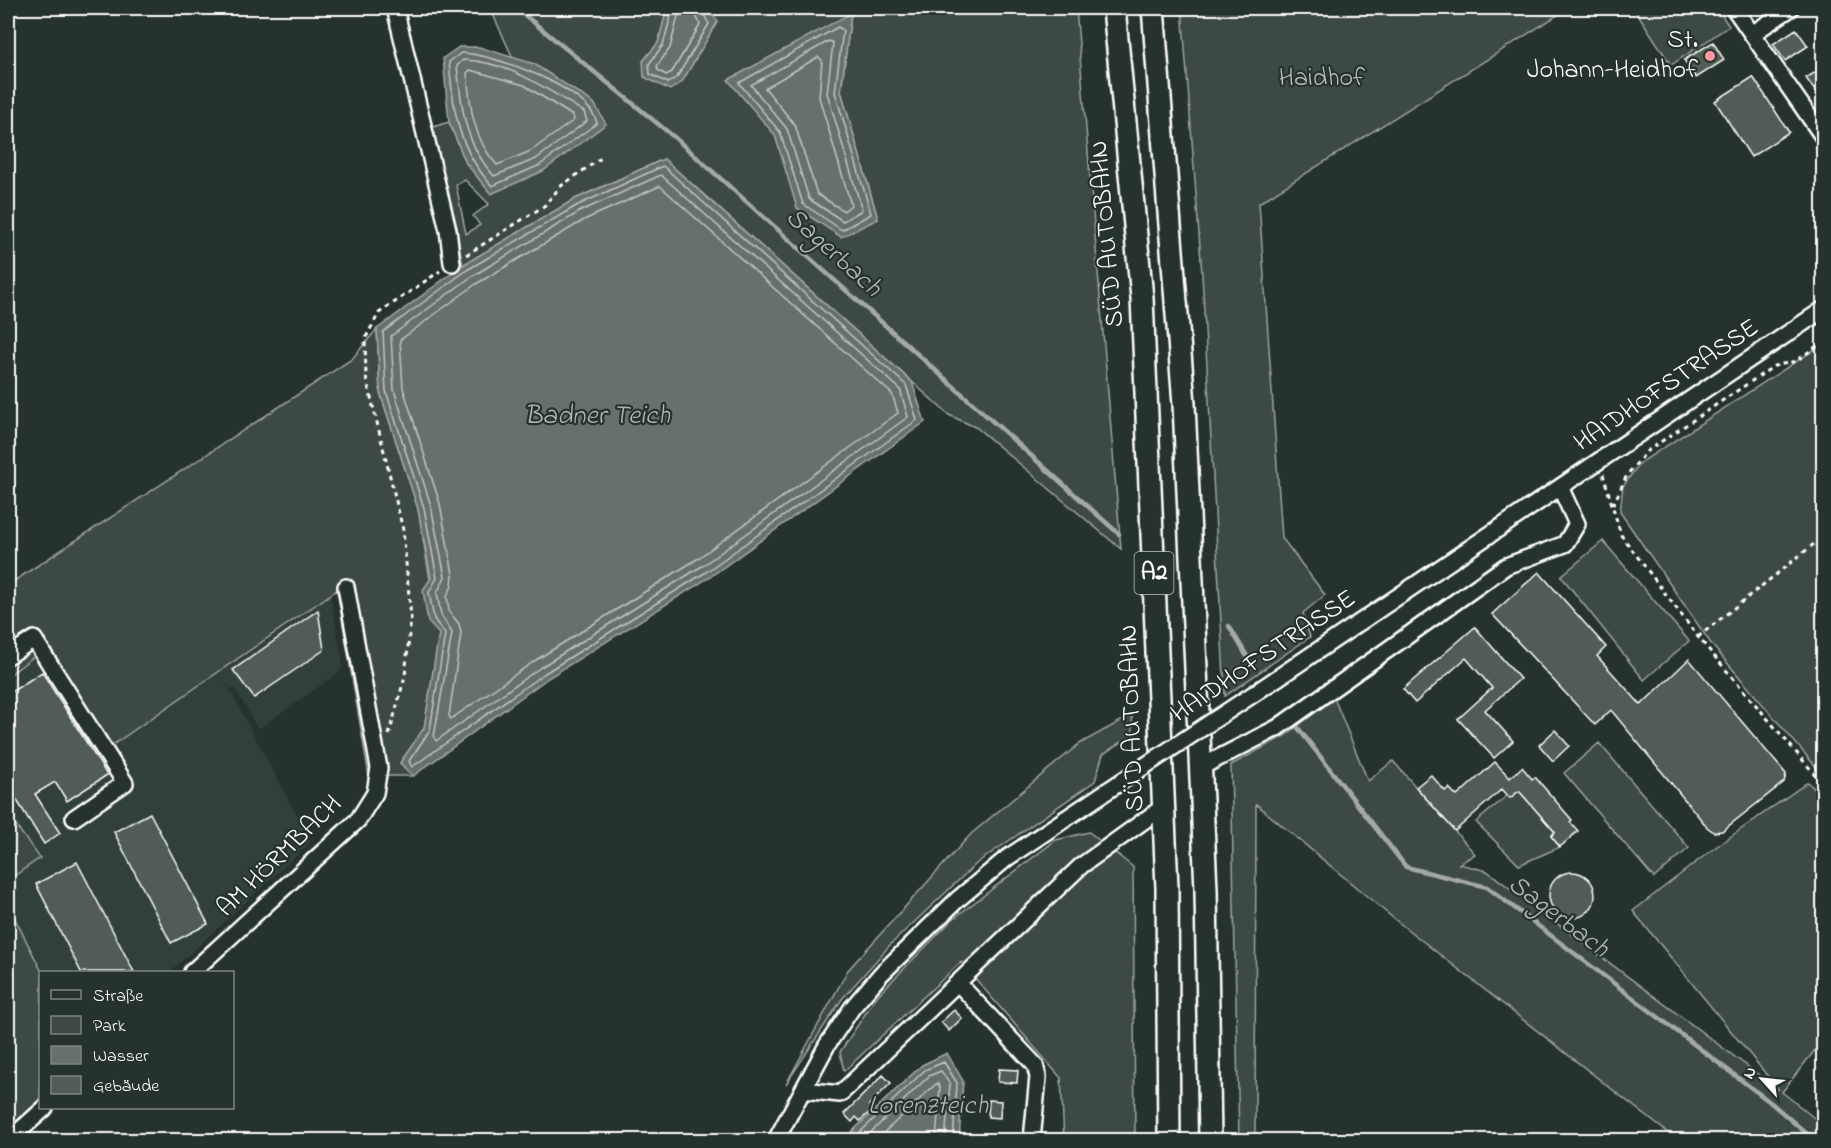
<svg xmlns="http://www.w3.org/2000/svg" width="1831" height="1148" font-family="'Indie Flower',sans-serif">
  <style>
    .built { fill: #333f3a }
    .green { fill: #3e4944; stroke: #9ea4a2; stroke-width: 1.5; fill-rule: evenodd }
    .water { fill: #67706c; stroke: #a4a9a7; stroke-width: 1.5 }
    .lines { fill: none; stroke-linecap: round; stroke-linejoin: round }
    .shore { stroke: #c2c6c4; stroke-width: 1.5 }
    .stream { stroke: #a4a9a7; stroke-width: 4.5 }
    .building { fill: #515c57; stroke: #fff; stroke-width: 1.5 }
    .minor-casing { stroke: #fff; stroke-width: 20 }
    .highway-casing { stroke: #fff; stroke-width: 26 }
    .path { stroke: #fff; stroke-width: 3; stroke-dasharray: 4.5 4.5; stroke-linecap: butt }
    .minor { stroke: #26332d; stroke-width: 15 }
    .highway { stroke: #26332d; stroke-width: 21 }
    .minor-bridge-casing { stroke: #fff; stroke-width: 20; stroke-linecap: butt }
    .minor-bridge { stroke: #26332d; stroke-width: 15 }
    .poi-dot { fill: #ff9aa2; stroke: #26332d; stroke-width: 2 }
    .labels { text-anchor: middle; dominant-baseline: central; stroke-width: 4.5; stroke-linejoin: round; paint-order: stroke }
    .shield { fill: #26332d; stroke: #bec2c0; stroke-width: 1.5 }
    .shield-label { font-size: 24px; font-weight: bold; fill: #fff }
    .poi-label { font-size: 26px; fill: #fff; stroke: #26332d; text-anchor: end }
    .park-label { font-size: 26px; fill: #bbbfbe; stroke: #26332d }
    .street-label { font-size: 26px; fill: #fff; stroke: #26332d }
    .water-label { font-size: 27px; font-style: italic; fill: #b3b8b6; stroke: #26332d }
  </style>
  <rect width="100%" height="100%" fill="#26332d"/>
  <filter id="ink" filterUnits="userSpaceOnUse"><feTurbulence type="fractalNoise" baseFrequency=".0167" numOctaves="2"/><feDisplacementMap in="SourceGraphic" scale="12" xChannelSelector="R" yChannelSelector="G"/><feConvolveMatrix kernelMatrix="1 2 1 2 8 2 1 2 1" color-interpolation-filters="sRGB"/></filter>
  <g filter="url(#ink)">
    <path class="built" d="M330 595 343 665 338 673 258 729 236 690 230 688 225 681 311 842 170 972H42L8 905V880L39 857 8 815V676L45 647 112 745Z"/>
    <path class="green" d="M490 8H668L658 43 643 61 718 21 704 8H1076L1121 549 977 428 949 415 664 159 575 199 463 265 433 127 449 122 466 163 534 64 513 58ZM851 14 841 91 878 219 798 208 775 135 729 80ZM465 180 489 204 473 216 480 225 466 234 456 185Z
      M1182 8H1569L1259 203 1282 538 1325 595 1303 613 1310 637 1225 696 1202 274Z
      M1634 8H1717L1729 26 1671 65Z
      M377 329 380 392 418 509 439 634 424 729 400 763 413 776H369L337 590 111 746 45 648 8 676V585L352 359Z
      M1823 344V775L1712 645 1620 512 1623 486 1640 463Z
      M1603 541 1689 641 1644 680 1561 576Z
      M1334 698 1368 781 1393 761 1475 854 1459 864 1487 871 1779 1090 1633 911 1713 849 1808 782 1823 798V1040L1782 1092 1823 1125V1140H1677L1393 918 1256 804 1255 1140H1239L1231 765 1286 735Z
      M1132 715 1133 735 1103 754 1095 781 977 863 890 945 842 999 786 1084 848 970 971 834 1079 744Z
      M1599 743 1689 848 1654 878 1564 773Z
      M1519 791 1555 832 1551 836 1560 847 1519 865 1476 822 1508 795 1511 798Z
      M8 815 40 858 8 880Z
      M1089 832 1133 867 1135 1140H1064L1061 1078 961 962 844 1071 840 1052 877 996 953 919 1056 840Z
      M8 905 42 972 40 1100 8 1129Z"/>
    <path class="water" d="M667 8H704L718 21 682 82 670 90 644 77 643 61 658 43Z
      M851 13 841 91 878 219 841 237 797 208 775 135 728 80Z
      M459 47H479L534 64 594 103 606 124 543 171 491 194 466 163 449 122 443 58Z
      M664 159 912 382 925 422 710 577 548 678 413 776 400 763 424 728 439 634 428 622 423 590 431 578 418 509 380 392 377 329 463 265 575 199Z
      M947 1053 963 1081 959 1140H843L922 1065Z"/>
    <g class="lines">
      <path class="shore" d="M673 8 663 45 649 64 650 74 668 83 677 77 709 24 700 8
        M680 8 670 48 657 66 658 70 666 75 672 72 700 25 693 8
        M838 27 843 30 835 92 871 214 842 230 803 204 780 132 739 83Z
        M829 41 833 43 827 93 862 210 843 221 809 199 787 129 751 85Z
        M461 53C494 54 589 88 597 123L540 165 492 186C457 147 454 112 449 62Z
        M818 57 822 60 819 97 851 205 844 211 817 194 795 125 765 88Z
        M463 60C508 61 547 89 584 112L587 121 536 159 494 176C464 143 462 109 457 66Z
        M470 70 524 85 573 116 574 120 531 151 497 165C473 139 470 106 467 73Z
        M663 166 906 385 917 420 706 572 545 673 412 767 409 761 430 730 445 634 434 619 429 592 437 578 424 508 386 391 383 332 467 270 578 205Z
        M661 175 900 389 908 417 702 566 541 667 436 741 434 737 452 633 441 615 437 593 445 577 431 506 394 390 391 336 471 277 581 211Z
        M660 186 892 394 898 413 697 559 536 660 451 719 449 716 461 633 459 624 449 611 447 596 452 586 453 574 440 504 403 388 400 340 476 284 586 219Z
        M852 1140 925 1070 944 1062 957 1083 953 1140
        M863 1140 929 1076 941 1071 950 1084 945 1140
        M876 1140 937 1083 940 1087 936 1140"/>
      <path class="stream" d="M516 8 674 137 1119 534
        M1229 626 1248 658
        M1295 724 1406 867 1487 887 1770 1102 1814 1140"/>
    </g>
    <path class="building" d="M1796 29 1808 46 1785 61 1773 44Z
      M1713 42 1724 60 1696 78 1684 60Z
      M1824 67V104L1806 78Z
      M1753 77 1789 132 1751 157 1715 101Z
      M1539 572 1606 647 1597 656 1641 705 1689 659 1786 774 1784 782 1722 831 1714 832 1708 828 1611 710 1595 725 1492 614Z
      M318 610 324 650 254 698 233 670Z
      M1475 627 1520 679 1485 710 1513 741 1494 758 1458 719 1492 688 1466 658 1415 703 1403 689Z
      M42 672 107 775 67 801 55 782 35 794 60 833 44 844 8 786V694Z
      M1555 730 1569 746 1553 761 1539 745Z
      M1495 762 1510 778 1522 767 1532 779 1535 777 1572 820 1570 822 1578 831 1560 847 1551 836 1555 832 1519 791 1510 798 1502 789 1455 831 1416 787 1431 775 1445 791 1449 788 1457 796Z
      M150 813 208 924 171 943 114 832Z
      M77 862 134 972H81L36 884Z
      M1549 895a23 23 0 1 1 46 0a23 23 0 1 1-46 0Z
      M954 1010 962 1018 949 1031 941 1022Z
      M999 1069 1018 1070 1017 1083 998 1082Z
      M883 1075 891 1083 869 1105 873 1109 860 1121 856 1117 852 1122 844 1114Z
      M989 1100 1001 1101 1000 1118 988 1117Z"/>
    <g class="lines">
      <g class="minor-casing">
        <path id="minor" d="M395 8 448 230 452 263
          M1734 8 1824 138
          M1752 34 1791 8
          M8 656 34 639 125 783 74 818
          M1255 693 1824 309
          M1201 767 1277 728 1506 566 1565 544 1577 524 1560 487
          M192 972 358 820 375 793 379 768 346 587
          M959 984 1035 1065 1038 1077 1032 1140
          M803 1090 840 1094 1081 866 1163 807
          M9 1140 45 1108
          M776 1140 827 1045 852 1008 881 974 957 900 1007 858 1107 791"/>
      </g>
      <g class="highway-casing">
        <path id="highway" d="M1114 8 1142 298 1167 888 1169 1140
          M1153 8 1184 404 1206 889 1210 1140"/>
      </g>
      <path class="path" d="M466 255 544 206 561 186 604 156
        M1603 474 1621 535 1698 637 1824 785
        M1613 505 1627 475 1647 451 1774 366 1796 361 1824 341
        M1698 637 1824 536
        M389 735 405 676 411 618 403 530 366 377 365 339 379 313 440 271"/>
      <use href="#minor" class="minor"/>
      <use href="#highway" class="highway"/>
      <g class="minor-bridge-casing">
        <path id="minor-bridge" d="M1107 791 1255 693"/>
      </g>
      <use href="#minor-bridge" class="minor-bridge"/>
    </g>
  </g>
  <circle class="poi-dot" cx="1710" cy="56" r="6"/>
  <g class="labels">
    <rect class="shield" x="1134.5" y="552" width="39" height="42" rx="4.5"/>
    <g class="shield-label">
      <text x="1154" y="573">A2</text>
    </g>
    <g class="poi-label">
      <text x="1698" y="41">St.<tspan x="1698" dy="30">Johann-Heidhof</tspan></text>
    </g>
    <g class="park-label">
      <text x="1322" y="79">Haidhof</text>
    </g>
    <g class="street-label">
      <text transform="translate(1108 234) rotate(-95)">SÜD AUTOBAHN</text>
      <text transform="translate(1667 386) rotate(-34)">HAIDHOFSTRASSE</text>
      <text transform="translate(1264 657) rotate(-34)">HAIDHOFSTRASSE</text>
      <text transform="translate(1133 718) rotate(-92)">SÜD AUTOBAHN</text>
      <text transform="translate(280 857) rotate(-44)">AM HÖRMBACH</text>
    </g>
    <g class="water-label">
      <text transform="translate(833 253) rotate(42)">Sagerbach</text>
      <text x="597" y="416">Badner Teich</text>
      <text transform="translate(1558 917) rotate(37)">Sagerbach</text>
      <text x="928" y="1106">Lorenzteich</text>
    </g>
  </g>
  <rect width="1831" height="1148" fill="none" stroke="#26332d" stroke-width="30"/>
  <rect x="15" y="15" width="1801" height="1118" fill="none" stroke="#fff" stroke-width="2" filter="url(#ink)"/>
  <rect x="39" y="971" width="195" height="138" fill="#26332d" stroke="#7d8581" stroke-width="1.5"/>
  <rect x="51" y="990" width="30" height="9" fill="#26332d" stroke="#7d8581" stroke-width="1.5"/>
  <text x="93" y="1001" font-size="18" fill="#ffffff">Straße</text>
  <rect x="51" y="1016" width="30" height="18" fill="#3e4944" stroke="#7d8581" stroke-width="1.5"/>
  <text x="93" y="1031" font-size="18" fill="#ffffff">Park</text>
  <rect x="51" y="1046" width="30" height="18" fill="#67706c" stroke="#7d8581" stroke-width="1.5"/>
  <text x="93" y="1061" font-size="18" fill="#ffffff">Wasser</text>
  <rect x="51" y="1076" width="30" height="18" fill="#515c57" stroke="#7d8581" stroke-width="1.5"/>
  <text x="93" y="1091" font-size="18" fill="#ffffff">Gebäude</text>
  <g transform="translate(1762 1079) rotate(297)" stroke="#26332d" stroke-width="4.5" paint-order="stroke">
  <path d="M0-4.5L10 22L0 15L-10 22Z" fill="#ffffff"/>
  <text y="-9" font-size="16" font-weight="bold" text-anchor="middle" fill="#ffffff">N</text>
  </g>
</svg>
